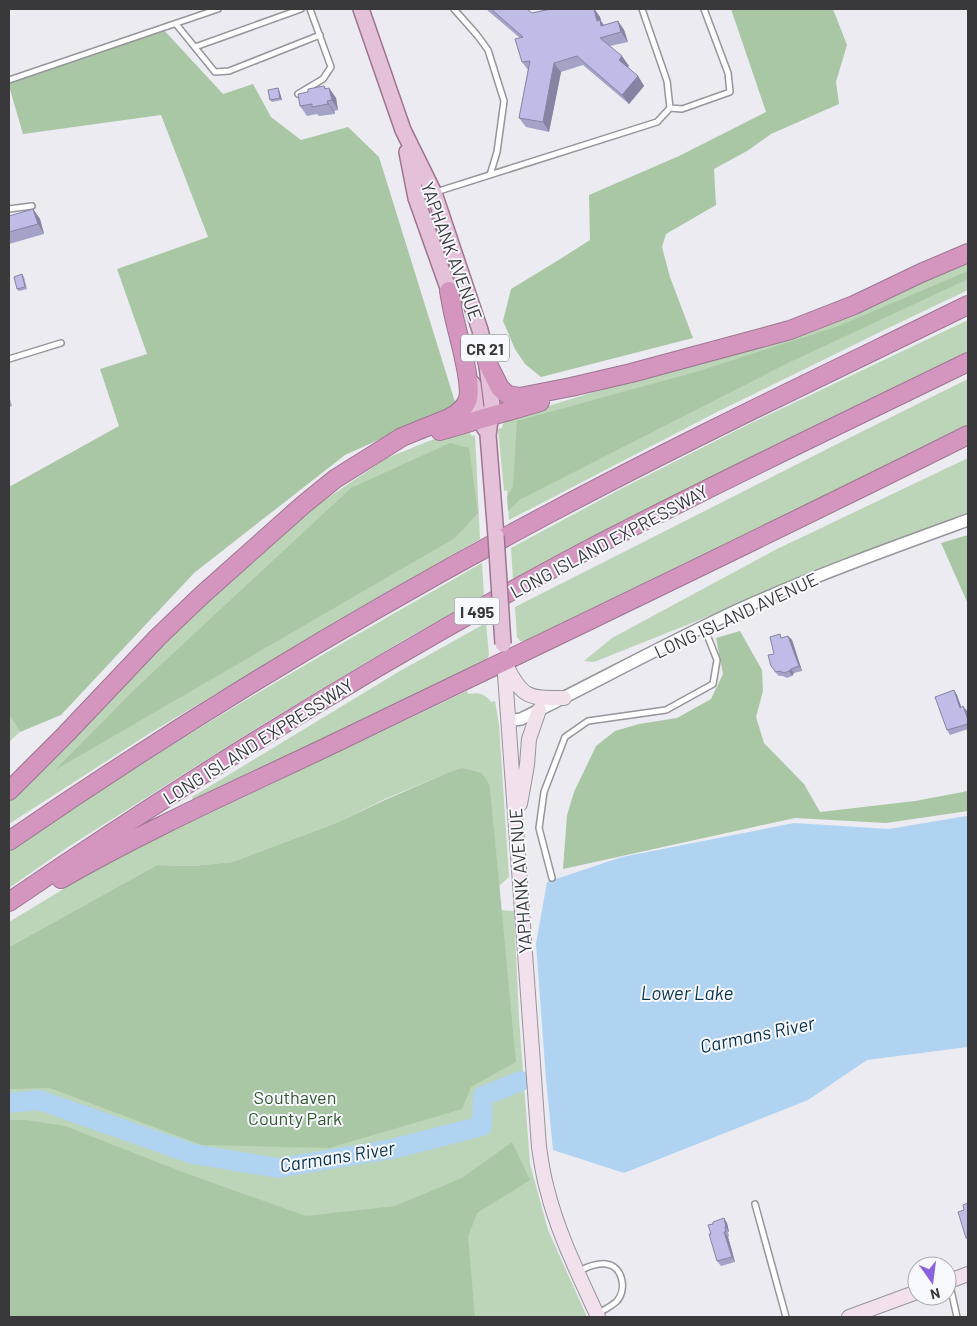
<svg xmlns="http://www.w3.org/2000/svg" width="977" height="1326" font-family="Barlow,sans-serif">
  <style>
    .green { fill: #bcd4b7 }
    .forest { fill: #aac7a5 }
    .water { fill: #afd3f1 }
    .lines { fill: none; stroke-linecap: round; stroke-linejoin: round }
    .river { stroke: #afd3f1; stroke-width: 20 }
    .service-casing { stroke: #95959b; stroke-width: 8 }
    .tertiary-casing { stroke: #95959b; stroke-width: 14 }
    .secondary-casing { stroke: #95959b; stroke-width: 16 }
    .primary-casing { stroke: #9e7591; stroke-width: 18 }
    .motorway-casing { stroke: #9e7591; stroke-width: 20 }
    .service { stroke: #fff; stroke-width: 5 }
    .tertiary { stroke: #fff; stroke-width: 11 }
    .secondary { stroke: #f2e0ec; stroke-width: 14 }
    .primary { stroke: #e5c0d9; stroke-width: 15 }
    .motorway { stroke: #d496bf; stroke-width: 18 }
    .primary-bridge-casing { stroke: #9e7591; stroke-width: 18; stroke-linecap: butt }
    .primary-bridge { stroke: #e5c0d9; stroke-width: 15 }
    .wall { fill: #a4a3c7 }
    .shaded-wall { fill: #8684a2 }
    .building { fill: #bfbde7; stroke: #8684a2 }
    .labels { text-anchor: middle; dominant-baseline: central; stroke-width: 4; stroke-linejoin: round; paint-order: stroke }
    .shield { fill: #f8f8ff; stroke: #727276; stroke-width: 1 }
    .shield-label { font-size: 16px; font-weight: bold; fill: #39393b }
    .street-label { font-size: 18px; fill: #39393b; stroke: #f8f8ff }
    .park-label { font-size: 18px; fill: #31592a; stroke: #f8f8ff }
    .water-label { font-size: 19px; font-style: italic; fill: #063350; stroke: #f8f8ff }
  </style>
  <rect width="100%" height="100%" fill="#ebebf1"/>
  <path class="green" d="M968 260V290L880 332 717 412 509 520 507 490 504 491 498 429 502 428 503 424 506 420 528 412 621 384Z
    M968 320V351L755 455 634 516 513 579 511 548 617 491 739 429Z
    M968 379V427L596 607 528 642 520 641 517 637 515 607 845 440Z
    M464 432H469L472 436 475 435 480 539 369 603 150 733 9 824V799L106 701 198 611 271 544 323 501 387 458 444 435Z
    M968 458V513L594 662 584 661 612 638 775 550Z
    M482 563 484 596 402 641 255 729 68 847 9 888V852C160 746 322 655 482 563Z
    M486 623 489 655 486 661 195 804 192 797 400 671Z
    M467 691 468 694C478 692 485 693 491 702L495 701 499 725 509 877 499 886 490 786 445 774 385 799 336 823 232 862 193 866 157 865 9 947V922L95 870 166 834Z
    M9 715 20 732 9 742Z
    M249 893 514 911 519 1018 530 1164 548 1230 587 1317H9V1020Z"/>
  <path class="forest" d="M731 9H833L847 45 836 82 839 104 771 134 747 151 714 169 716 205 666 234 662 247 670 277 693 338 541 377 525 364 515 349 503 321 511 289 557 261 590 240 589 195 679 156 766 112Z
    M162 28 223 94 253 84 271 117 301 140 348 127 379 157 456 405 345 455 194 573 61 715 20 732 9 715V487L119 426 100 369 147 354 117 269 208 237 161 115 23 134 9 86V80Z
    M968 271V279L790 362 519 500 508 511 507 497 513 487 517 421 699 371 836 327Z
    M450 443 469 448 478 513 455 538 55 770 136 688 351 488Z
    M968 535V604L941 543Z
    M740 631 762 670 763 691 756 717 764 743 804 784 820 812 915 801 968 791V811L886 823 795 818 563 869 567 815 574 792 596 746 615 731 639 724 677 718 711 699 723 674 716 638Z
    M462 768 482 773 490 786 516 1062 471 1087 462 1109 329 1148 202 1145 50 1088 9 1089V947L157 865 193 866 232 862 336 823 385 800 445 774Z
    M9 1120H26L65 1126 185 1173 306 1216 395 1206 462 1178 512 1142 530 1180 477 1213 468 1237 475 1317H9Z"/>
  <path class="water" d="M966 816 968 817V1047L867 1060 808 1100 624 1173 553 1150 546 1079 536 944 547 882 622 857 794 823 889 829Z"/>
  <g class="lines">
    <path class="river" d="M9 1103 39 1100 193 1154 278 1168 392 1149 482 1126 483 1096 521 1081"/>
    <g class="service-casing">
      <path id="service" d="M454 9 477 35 488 50 504 101 497 152 490 175
        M176 24 215 72 229 71 320 35
        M195 47 301 9
        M9 80 218 9
        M298 94 323 79 331 67 310 9
        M670 108 682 109 730 92 728 73 704 9
        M417 198 657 122 670 108 667 81 642 9
        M9 209 32 206
        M9 359 61 343
        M552 878 539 828 544 792 565 737 588 721 666 710 713 684 717 660 704 627
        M755 1204 786 1317
        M579 1271C587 1267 596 1263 606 1264 623 1266 627 1290 617 1301 611 1307 603 1310 597 1314
        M949 1281 957 1317"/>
    </g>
    <g class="tertiary-casing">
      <path id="tertiary" d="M509 721 521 719C594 683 665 644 738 610 813 576 891 548 968 520"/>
    </g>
    <g class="secondary-casing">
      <path id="secondary" d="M504 661 539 1147C541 1161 543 1175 547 1189 558 1234 579 1275 598 1317
        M507 667C523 699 530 698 564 698
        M520 804 527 765 529 739 539 710
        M947 1282 968 1274
        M849 1317 917 1292"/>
    </g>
    <g class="primary-casing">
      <path id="primary" d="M361 9 403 130 434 193 480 330 485 350 492 405 488 435 496 536
        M407 152 416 198 453 302
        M473 384 476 408 485 429"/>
    </g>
    <g class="motorway-casing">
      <path id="motorway" d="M487 362 500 388 508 395 520 397 571 387 631 373 790 330 854 305 921 273 968 253
        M440 431 540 402
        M9 791 66 734 158 637 202 595 303 505 335 479 402 437 449 418C457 414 465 408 468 399 472 384 460 342 456 325 453 314 451 302 449 291
        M9 841C183 721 366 611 552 512 689 439 829 373 968 305
        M61 879C160 822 264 778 366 728 567 631 768 535 968 435
        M9 902C192 777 381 660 576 556 705 488 837 426 968 362"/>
    </g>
    <use href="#service" class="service"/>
    <use href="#tertiary" class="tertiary"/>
    <use href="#secondary" class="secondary"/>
    <use href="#primary" class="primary"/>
    <use href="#motorway" class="motorway"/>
    <g class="primary-bridge-casing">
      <path id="primary-bridge" d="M496 536 503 644"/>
    </g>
    <use href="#primary-bridge" class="primary-bridge"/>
  </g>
  <path class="wall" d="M486 9H527L532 13 595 10 600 17 601 21 604 25 618 21 624 30 628 42 610 46 629 66 627 67 638 76 644 86 629 104 583 65 561 72 549 132 526 127 519 118 528 70 522 62 520 38Z
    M278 88 279 90 282 100 272 102 270 100Z
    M329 88 336 98 338 110 334 111 335 114 319 116 317 114 307 116 300 106 308 92Z
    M33 209 40 219 44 234 9 244V216Z
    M22 274 24 277 27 289 19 291 17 289Z
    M9 396 12 406 9 407Z
    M788 636 792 640 802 671 794 673 792 676 787 678 783 676H779L774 671V654L782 638Z
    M954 690 957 695 961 707 967 711 968 716V729L950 735 947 730Z
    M724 1218 727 1223 729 1232H728L729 1236 728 1237 735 1262 721 1266 717 1261 711 1234 713 1224Z"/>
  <path class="shaded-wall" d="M587 9H595V10L600 17 601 21 607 30 603 28Z
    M618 21 624 30 628 42 621 32Z
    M622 56 629 66 625 70 619 60Z
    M554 63 561 72 549 132 543 122Z
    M638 76 644 86 629 104 622 95Z
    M324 86 331 95 329 88 336 98 338 110 325 89Z
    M278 88 279 90 282 100 280 98Z
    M327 101 334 111 335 114 328 104Z
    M33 209 40 219 44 234 38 224Z
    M788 636 792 640 802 671 799 666Z
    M791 669 794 673 792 676 789 671Z
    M954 690 957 695 963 712 960 708Z
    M963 706 967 711 968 716V720Z
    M724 1218 727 1223 729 1232 726 1227Z
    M724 1232 728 1237 735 1262 732 1257Z"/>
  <path class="building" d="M491 9H527L532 13 551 9H594L597 21 600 20 601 26 618 21 621 32 600 38 622 56 619 60 638 76 622 95 577 56 554 63 543 122 519 118 530 61 522 62 515 39 523 37Z
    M324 86 325 89 329 88 332 100 327 101 328 104 312 107V104L300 106 298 94 308 92V89Z
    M278 88 280 98 270 100 268 90Z
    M33 209 38 224 9 232V216Z
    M22 274 25 287 17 289 14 277Z
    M780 634 781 638 788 636 799 666 791 669 789 671 784 673 780 671 776 672 771 666 768 655 774 654 770 637Z
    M954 690 960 708 963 706 968 720V724L947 730 935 697Z
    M968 1203V1238H966L958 1212 964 1210 963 1205Z
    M724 1218 726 1227H725L726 1232H724L732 1257 717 1261 709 1234H711L708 1225 713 1224V1222Z"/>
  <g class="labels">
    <g class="shield">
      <rect x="461" y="334.5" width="48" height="27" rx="4"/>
      <rect x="454.5" y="597.5" width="45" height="27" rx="4"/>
    </g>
    <g class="shield-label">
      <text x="485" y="348">CR 21</text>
      <text x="477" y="611">I 495</text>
    </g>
    <g class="street-label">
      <text transform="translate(452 251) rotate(70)">YAPHANK AVENUE</text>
      <text transform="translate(609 541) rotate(-28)">LONG ISLAND EXPRESSWAY</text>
      <text transform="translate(736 615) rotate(-25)">LONG ISLAND AVENUE</text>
      <text transform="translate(258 741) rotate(-32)">LONG ISLAND EXPRESSWAY</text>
      <text transform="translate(520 881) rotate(-94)">YAPHANK AVENUE</text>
    </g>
    <g class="park-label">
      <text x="295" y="1097">Southaven<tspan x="295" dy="21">County Park</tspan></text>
    </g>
    <g class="water-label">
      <text x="687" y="992">Lower Lake</text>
      <text transform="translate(757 1034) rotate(-12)">Carmans River</text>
      <text transform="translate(337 1156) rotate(-9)">Carmans River</text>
    </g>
  </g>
  <rect width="977" height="1326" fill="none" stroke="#39393b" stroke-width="20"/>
  <g transform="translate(932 1281) rotate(166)"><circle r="24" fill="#f8f8ff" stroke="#acacb1"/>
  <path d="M0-4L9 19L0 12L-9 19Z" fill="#8b62dd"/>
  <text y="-8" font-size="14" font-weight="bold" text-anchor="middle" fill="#39393b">N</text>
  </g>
</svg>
